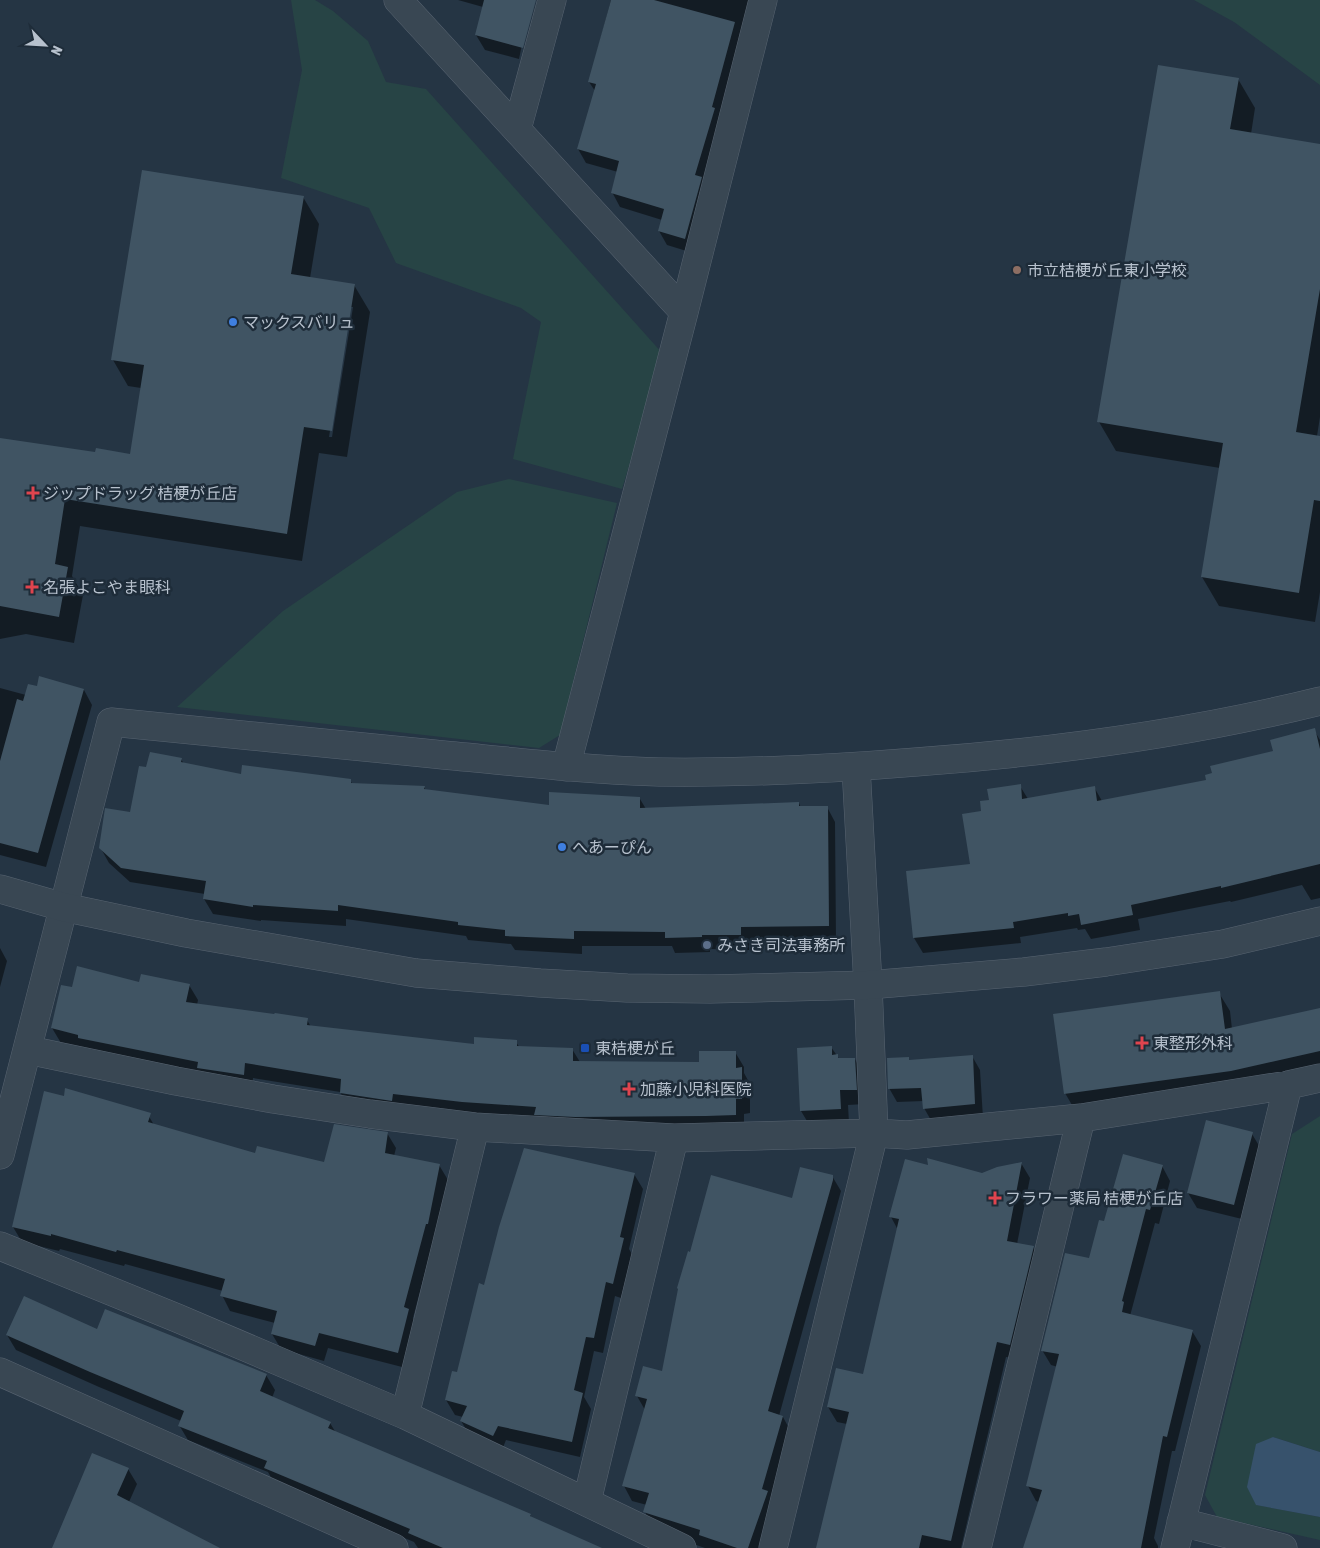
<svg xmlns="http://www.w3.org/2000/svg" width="1320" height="1548" font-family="'Asap Condensed','Noto Sans JP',sans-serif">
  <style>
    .green { fill: #274445 }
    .water { fill: #37526c }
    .shadow { fill: #0007; fill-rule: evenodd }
    .building { fill: #405463 }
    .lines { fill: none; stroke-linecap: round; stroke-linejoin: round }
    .minor-casing { stroke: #586471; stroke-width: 29 }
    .tertiary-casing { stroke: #586471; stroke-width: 29 }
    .minor { stroke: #394753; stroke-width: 28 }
    .tertiary { stroke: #394753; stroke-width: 28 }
    .education-dot { fill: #8d6e63; stroke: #1e2c39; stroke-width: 2 }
    .shop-dot { fill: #3f7fe0; stroke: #1e2c39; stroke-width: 2 }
    .health-dot { fill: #e0444e; stroke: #1e2c39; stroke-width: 2 }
    .service-dot { fill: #5c6f8a; stroke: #1e2c39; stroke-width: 2 }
    .transit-dot { fill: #1a4fb4; stroke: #1e2c39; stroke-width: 2 }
    .labels { text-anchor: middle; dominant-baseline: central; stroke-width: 5; stroke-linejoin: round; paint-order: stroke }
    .poi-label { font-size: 16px; fill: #b7c1cd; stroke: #1e2c39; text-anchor: start }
  </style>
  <rect width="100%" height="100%" fill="#253544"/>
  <path class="green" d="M291 0H315L333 11 368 41 386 82 426 89 663 354 622 489 513 459 541 322 521 308 396 263 369 208 281 178 302 70Z
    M1194 0H1320V85L1234 22Z
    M509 479 617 503 560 735 539 748 177 707 283 611 457 492Z
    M1320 1116V1452L1273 1437 1257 1505 1320 1517V1540L1217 1517 1205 1495 1292 1134Z"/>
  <path class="water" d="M1273 1437 1320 1452V1517L1256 1505 1247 1487 1256 1444Z"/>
  <path class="shadow" d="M458 0H531L519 59 485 50 476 35 483 7Z
    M611 0H756L693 253 667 245 659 231 662 220 620 207 612 192 618 172 586 163 578 149 595 91 589 82Z
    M1238 79 1255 108 1251 134 1320 145V417L1317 436 1320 437V592L1315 622 1219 606 1202 577 1220 468 1116 451 1099 422Z
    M303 197 319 224 310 278 354 285 370 312 347 457 319 453 302 561 80 526 72 576 83 595 74 643 26 634 0 639V440L97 453 131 456 141 388 128 386 113 360ZM350 307H353L332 437H329Z
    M0 688 26 695 84 690 92 705 46 867 0 855Z
    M1314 730 1320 740V898L1311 900 1302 885 1231 902 1230 901 1138 919 1140 930 1091 939 1085 929 1078 930 1077 928 1020 937 1021 943 923 953 914 938 971 865 982 812 990 801 1020 786 1028 799 1094 787 1102 801 1208 781 1274 752Z
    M181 759 184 764 242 776 350 780 353 785 424 787 426 791 550 807 640 799 646 809 799 803 801 808 827 807 835 822 836 940 749 941V950L710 949V952L675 953 672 946H582V954L515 950 511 944 468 940 466 936 346 919V926L261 920V921L213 914 204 899 205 894 130 882 109 863 100 847 131 813 147 769Z
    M0 948 7 961 0 987Z
    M140 984 189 985 198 1000 197 1005 307 1020 311 1027 475 1045 516 1042 520 1048 572 1049 580 1062 700 1063 735 1052 744 1067V1073L750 1084V1113L744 1114V1129L350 1108 340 1092 253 1078 252 1089 61 1043 52 1028 73 989Z
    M1219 993 1230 1011 1232 1029 1320 1010V1077L1076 1112 1065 1093Z
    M831 1047 840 1060 855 1059 863 1075 865 1104 848 1105 849 1123 810 1126 801 1111Z
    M972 1056 980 1070 983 1118 932 1122 924 1108V1101L897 1102 889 1088 909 1061Z
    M147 1113 154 1125 256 1154 325 1163 387 1133 396 1148 394 1156 439 1165 448 1180 436 1238H434L413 1318 417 1325 406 1368 328 1348 324 1361 281 1349 272 1334 275 1323 230 1311 222 1295 223 1291 125 1264 124 1266 60 1249 59 1251 22 1242 13 1227Z
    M1252 1134 1261 1149 1242 1219 1197 1208 1188 1193Z
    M1021 1163 1030 1178 1017 1244 1033 1247 1042 1262 1018 1359 1006 1357 961 1548H817L847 1424 837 1422 828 1407 864 1376 898 1230 891 1217 929 1166 982 1175Z
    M1162 1166 1170 1181 1159 1224 1155 1223 1130 1316 1192 1331 1201 1346 1175 1451H1172L1154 1538 1158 1546V1548H1024L1039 1502 1036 1501 1028 1486 1058 1367 1051 1365 1042 1350 1090 1259 1104 1222Z
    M634 1174 643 1189 629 1249 632 1254 621 1298 615 1296 603 1353 594 1351 584 1397 591 1409 580 1457 506 1440 502 1450 470 1436 461 1421 463 1417 455 1415 446 1400 457 1374 485 1286Z
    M832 1176 841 1191 779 1416 783 1417 791 1432 761 1548H705L676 1538 653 1527 645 1512 647 1505 632 1501 624 1486 645 1410 637 1396 663 1373 691 1253 793 1200Z
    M98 1331 266 1375 275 1390 272 1398 330 1423 336 1433 530 1515 532 1518 599 1548H418L414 1542 274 1483 268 1472 188 1440 179 1425 181 1421 99 1387 16 1350 7 1335Z
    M128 1469 137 1484 129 1502 212 1548H55Z"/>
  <path class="building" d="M484 0H536L523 48 475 35Z
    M611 0H654L735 22 712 107 715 108 695 175 702 177 685 239 658 231 664 209 611 193 619 161 577 149 596 84 588 82Z
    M1158 65 1239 78 1230 129 1320 144V289L1296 432 1320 436V501L1314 500 1299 593 1201 577 1223 443 1097 422Z
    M142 170 304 196 291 274 355 284 332 431 304 427 287 534 65 499 55 564 68 567 59 617 0 606V438L95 452 96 448 130 454 144 365 111 360Z
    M39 676 84 689 38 853 0 843V761L17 699 23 701 28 684 37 686Z
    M1315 728 1320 749V864L1221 888V886L1131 905 1133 915 1081 925 1079 914 1068 916V913L1013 922 1014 928 913 938 906 871 970 864 962 814 981 811 980 801 989 800 987 789 1021 784 1022 799 1095 786 1097 801 1206 780 1205 775 1212 773 1210 766 1273 751 1270 740Z
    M150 752 182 758 181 762 241 774 242 765 351 779V783L425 786 424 789 549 805V792L640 797V808L799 802V806H828L829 926 741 927V935H702V937L665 938V932L574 931V939L505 936V930L458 925V922L338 905V911L253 905V907L203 899 206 881 121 868 99 848 105 808 130 812 139 766 146 767Z
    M77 966 139 982 141 974 190 984 186 1002 274 1014 275 1013 308 1018 307 1025 474 1044V1037L517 1040V1046L573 1048V1061L699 1062V1051H736V1068L742 1067V1099H736V1115L706 1116 575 1117 534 1115 536 1107 462 1102 393 1094 392 1101 340 1093 341 1079 245 1063 244 1075 197 1068 198 1062 78 1038V1035L51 1028 61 985 72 987Z
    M1220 991 1225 1029 1320 1008V1051L1231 1071 1064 1094 1053 1014Z
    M832 1046V1055L838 1054V1058H855L857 1090H840L841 1109 800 1111 797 1048Z
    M973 1055 975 1104 923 1109 921 1088 888 1089 887 1058 909 1057V1060Z
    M65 1088 151 1113 148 1122 255 1153 257 1146 324 1162 334 1124 388 1132 385 1153 440 1164 428 1224H426L404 1307 409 1309 398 1353 319 1333 315 1346 271 1334 277 1311 220 1296 225 1279 117 1250 116 1252 51 1234V1236L12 1227 44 1091 64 1096Z
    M1206 1120 1253 1132 1234 1205 1187 1193Z
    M524 1148 635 1173 620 1237 624 1238 613 1284 606 1282 594 1338 586 1337 574 1390 583 1393 572 1442 498 1426 493 1436 460 1421 467 1406 445 1400 452 1371 457 1372 479 1283 484 1285 499 1227Z
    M1123 1154 1163 1165 1150 1210 1146 1209 1122 1301 1124 1302 1122 1312 1193 1330 1167 1437 1163 1436 1141 1548H1023L1042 1490 1026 1486 1059 1354 1041 1351 1065 1253 1089 1258 1099 1220 1104 1221Z
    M927 1158 982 1173 997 1167 1022 1162 1007 1241 1034 1246 1010 1345 997 1342 951 1541 922 1535 919 1548H816L849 1412 827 1407 836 1368 863 1374 899 1219 889 1217 905 1159 928 1165Z
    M800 1167 833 1175V1180L768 1411 783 1416 762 1489 768 1491 748 1548H737L699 1535 700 1530 643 1512 649 1493 622 1486 647 1399 635 1396 643 1366 662 1371 678 1289 677 1288 688 1251 690 1252 711 1175 792 1198Z
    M24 1296 97 1329 105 1309 267 1374 260 1391 331 1422 328 1428 531 1514 530 1516 602 1548H443L408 1533 410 1529 264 1468 267 1461 178 1426 184 1411 90 1372 6 1335Z
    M92 1453 129 1468 117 1495 220 1548H52Z"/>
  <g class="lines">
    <g class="minor-casing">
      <path id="minor" d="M398 0 684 312
        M517 129 552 0
        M566 767 684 312 763 0
        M28 1050 176 1081 273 1099 370 1114 475 1127 674 1138 874 1133 907 1135 1081 1118 1288 1085 1320 1078
        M0 1155 111 722C219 733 326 743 434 754 509 761 584 770 659 772 745 773 831 769 916 762 1052 752 1187 734 1320 701
        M0 1246 177 1318 405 1415 682 1548
        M0 1372 394 1548
        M405 1415 475 1127
        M587 1501 674 1138
        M1181 1522 1283 1548
        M773 1548 874 1133 868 985 856 767
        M977 1548 1081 1118
        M1175 1548 1288 1085"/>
    </g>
    <g class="tertiary-casing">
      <path id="tertiary" d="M0 889 63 907 186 933 416 973 540 983 627 988 710 989 868 985 1024 972 1106 962 1223 944 1320 921"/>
    </g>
    <use href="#minor" class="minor"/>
    <use href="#tertiary" class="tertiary"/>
  </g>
  <circle class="education-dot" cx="1017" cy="270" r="5"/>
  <g class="shop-dot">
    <circle cx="233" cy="322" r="5"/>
    <circle cx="562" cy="847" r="5"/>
  </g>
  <g class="health-dot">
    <path d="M30.5 485.5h5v5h5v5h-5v5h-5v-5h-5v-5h5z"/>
    <path d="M29.5 579.5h5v5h5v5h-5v5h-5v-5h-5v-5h5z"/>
    <path d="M1139.5 1035.5h5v5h5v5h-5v5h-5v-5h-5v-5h5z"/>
    <path d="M626.5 1081.5h5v5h5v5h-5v5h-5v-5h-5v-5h5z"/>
    <path d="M992.5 1190.5h5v5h5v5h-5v5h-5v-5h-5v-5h5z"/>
  </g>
  <circle class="service-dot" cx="707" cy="945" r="5"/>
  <rect class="transit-dot" x="580" y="1043" width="10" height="10" rx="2.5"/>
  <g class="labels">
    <g class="poi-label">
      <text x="1027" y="270">市立桔梗が丘東小学校</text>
      <text x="243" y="322">マックスバリュ</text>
      <text x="43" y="493">ジップドラッグ 桔梗が丘店</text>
      <text x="43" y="587">名張よこやま眼科</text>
      <text x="572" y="847">へあーぴん</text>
      <text x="717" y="945">みさき司法事務所</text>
      <text x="1153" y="1043">東整形外科</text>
      <text x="595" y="1048">東桔梗が丘</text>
      <text x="640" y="1089">加藤小児科医院</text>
      <text x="1005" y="1198">フラワー薬局 桔梗が丘店</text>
    </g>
  </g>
  <g transform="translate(45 45) rotate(115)" stroke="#1e2c39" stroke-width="4" paint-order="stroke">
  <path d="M0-4L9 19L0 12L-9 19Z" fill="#b7c1cd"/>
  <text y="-8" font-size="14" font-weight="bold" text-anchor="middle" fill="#b7c1cd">N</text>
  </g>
</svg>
